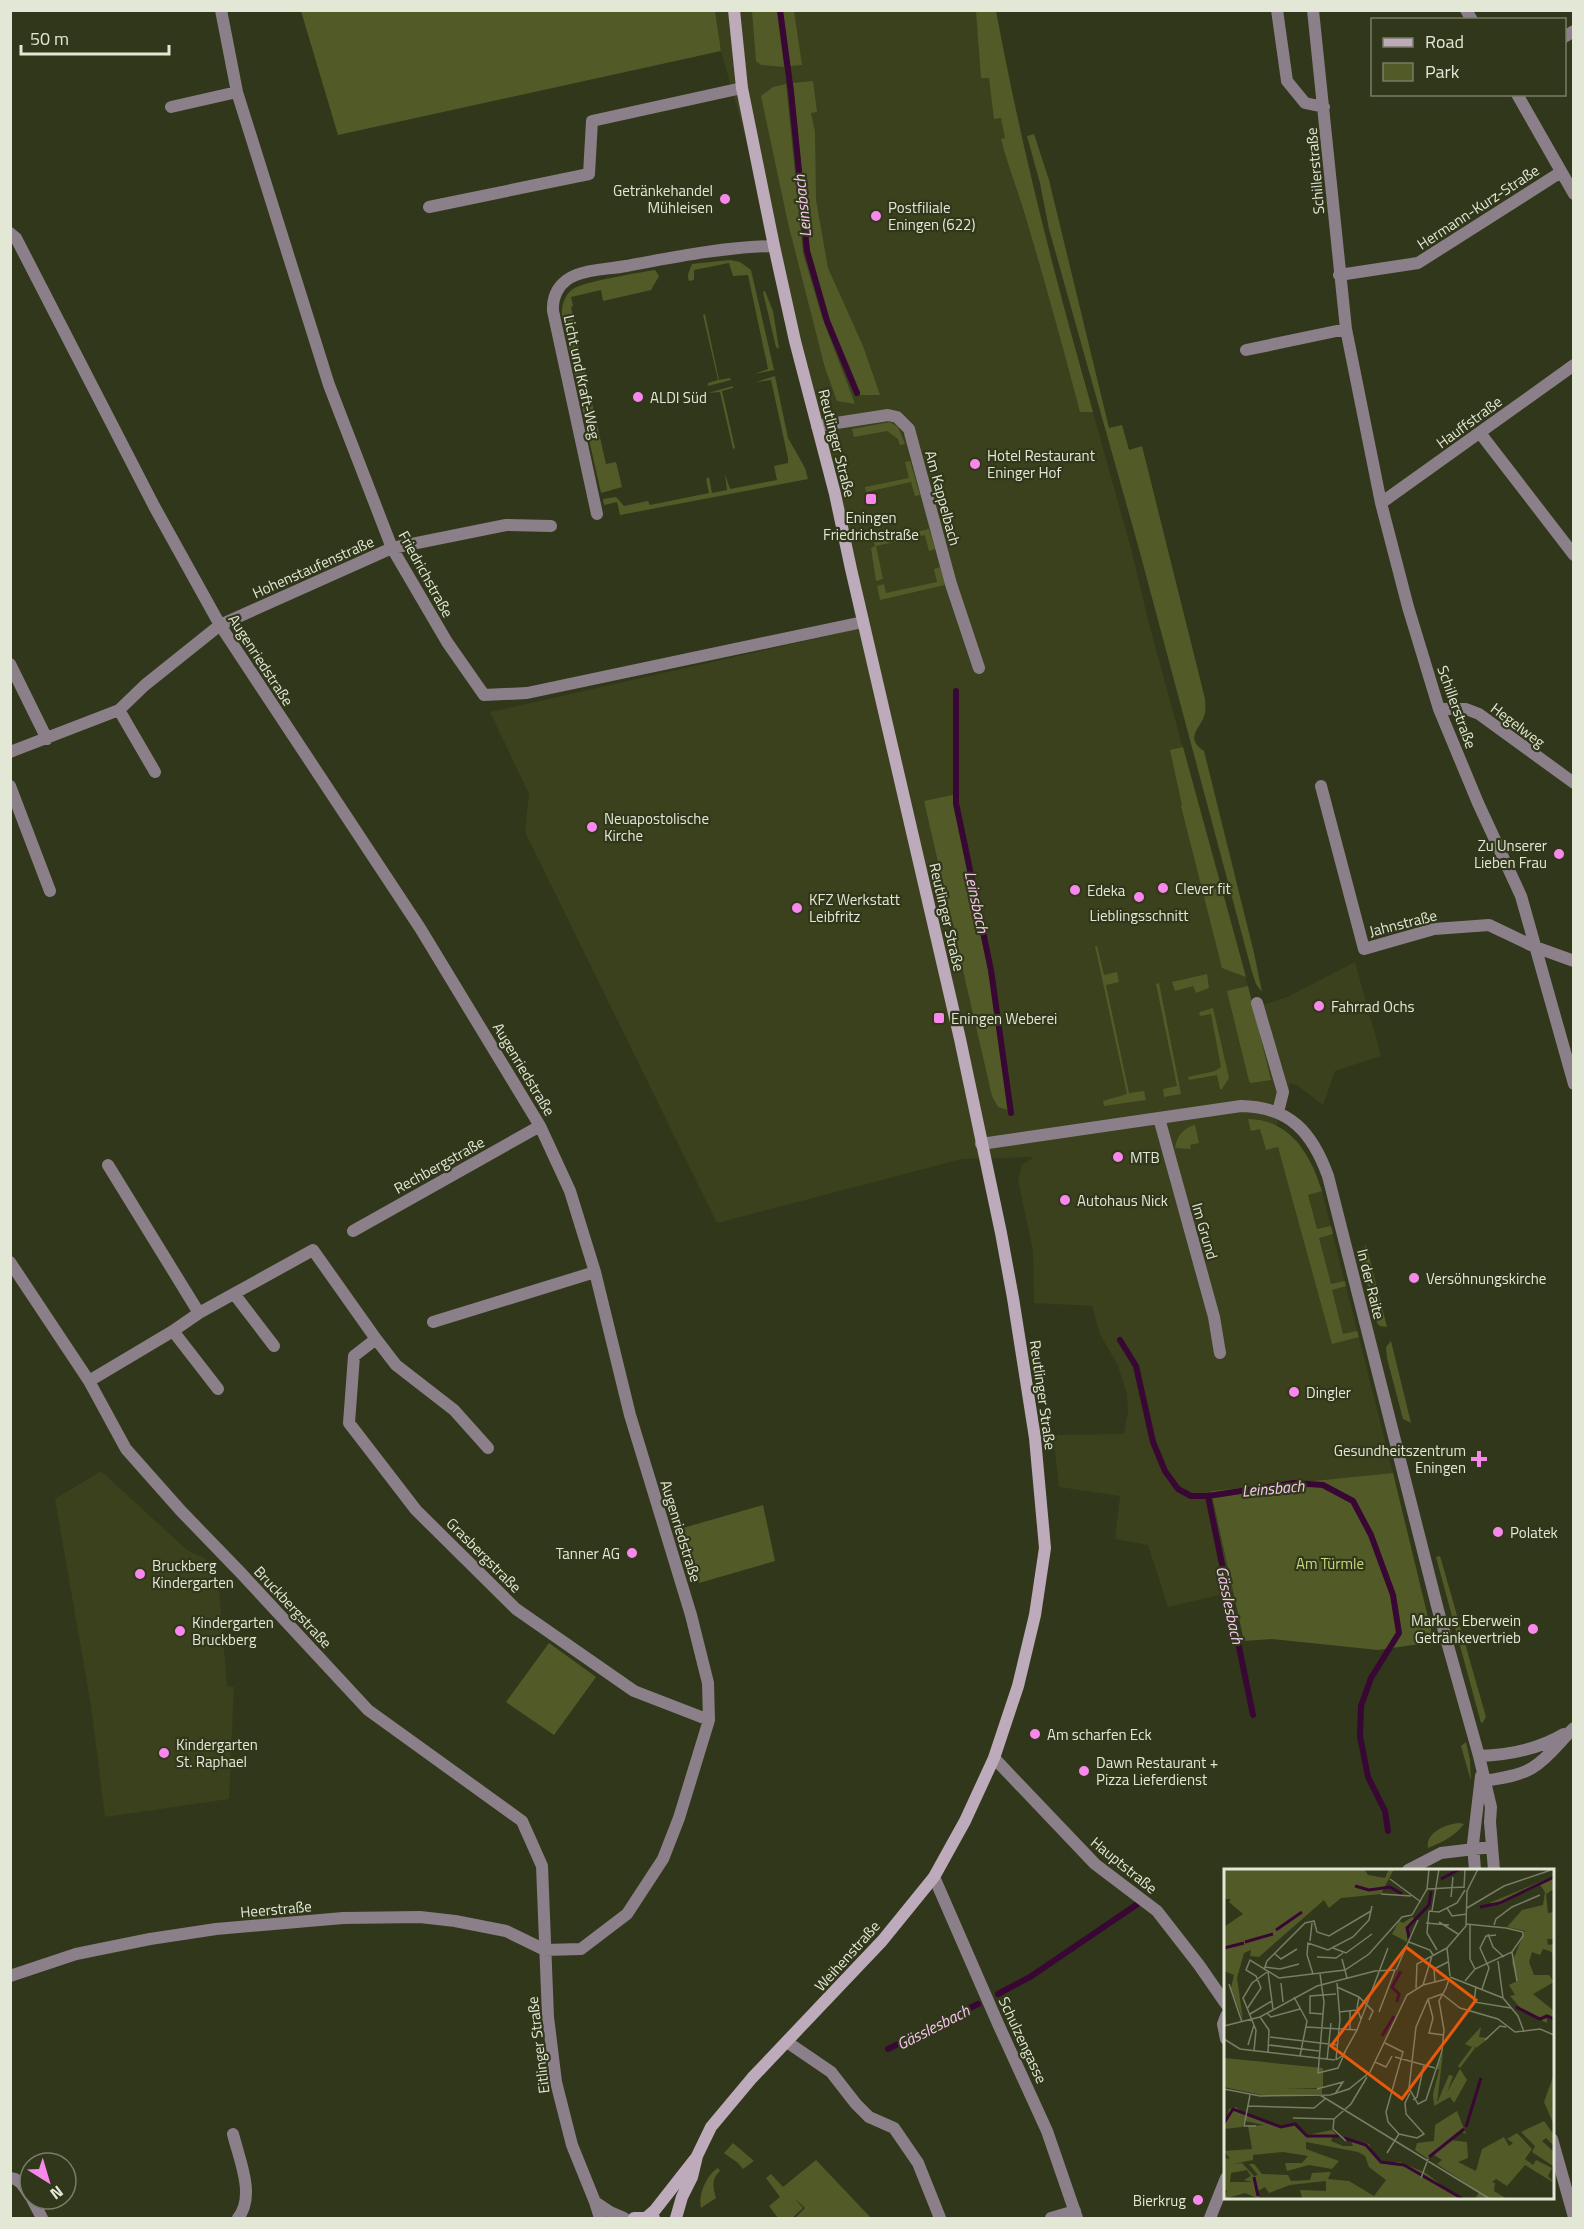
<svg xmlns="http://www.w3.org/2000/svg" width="1584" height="2229" font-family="'Titillium Web',sans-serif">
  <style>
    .built { fill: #3a411c }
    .green { fill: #525b28 }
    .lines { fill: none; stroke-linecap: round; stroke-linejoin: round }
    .stream { stroke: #380734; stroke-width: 6 }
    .minor { stroke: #8b7f89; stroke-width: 12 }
    .secondary { stroke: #bdaaba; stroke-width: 12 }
    .poi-dot { fill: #f888eb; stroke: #31371a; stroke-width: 2 }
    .labels { text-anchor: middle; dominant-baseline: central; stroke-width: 4.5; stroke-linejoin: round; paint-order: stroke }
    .street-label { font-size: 15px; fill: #e3e7d6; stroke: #31371a }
    .poi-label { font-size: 15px; fill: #e3e7d6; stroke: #31371a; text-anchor: start }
    .park-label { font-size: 15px; fill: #c8db78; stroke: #31371a }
    .water-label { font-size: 16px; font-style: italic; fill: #f8c8f1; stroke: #31371a }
    .inset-river { fill: none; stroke: #380734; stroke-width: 3 }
    .inset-road { fill: none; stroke: #787d65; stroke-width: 1.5 }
    .view { fill: #e8590c; fill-opacity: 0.15; stroke: #e8590c; stroke-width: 3 }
    .inset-edge { fill: none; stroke: #e3e7d6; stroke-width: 3 }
  </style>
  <rect width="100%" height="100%" fill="#31371a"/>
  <path class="built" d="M715 11H996L1024 154 1055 276 1132 552 1148 620 1254 1008 1287 997 1355 962 1381 1056 1335 1071 1323 1105 1297 1085 1289 1083V1094L1276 1126 1288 1133 1299 1143 1314 1167 1322 1191 1393 1473 1211 1491 1233 1592 1168 1607 1148 1545 1115 1539 1120 1496 1059 1487 1053 1435 1124 1434 1128 1412 1127 1394 1118 1366 1100 1334 1092 1306 1034 1303 1033 1251 1018 1180 1022 1165 1034 1157 962 1159 717 1223 525 832 529 794 490 712 858 629 777 249 721 51Z
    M101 1471 187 1550 206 1559 219 1589 227 1686 234 1687 229 1799 105 1817 91 1706 55 1499Z"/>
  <path class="green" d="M301 11H715L721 51 338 135Z
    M752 11H777L784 67 761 65 756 61Z
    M783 11H794L802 65 790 66Z
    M976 11H996C1021 146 1055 279 1093 412H1080C1063 347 1045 282 1026 218 1018 191 1008 166 1001 139L1005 138 1001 118 994 119 989 78H981Z
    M813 81 817 112 811 113 815 132 816 200 828 268 863 346 880 395H860L830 320 810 250 793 83Z
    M786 84 803 253 822 317 855 404 837 401 825 368 788 223 761 96 773 87Z
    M1034 134 1049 180 1109 428 1122 425 1129 450 1142 446 1205 699C1205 703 1206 709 1205 713 1202 728 1183 737 1204 751L1254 953 1262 992 1256 984 1252 972 1139 549 1049 229 1040 183 1027 136Z
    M730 260 740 262 751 270 774 370 754 374 768 369 748 275 733 276 729 263 694 270V280L689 281C686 275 690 270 692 264Z
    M655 270 659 276 651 290 603 301 601 290 571 297 573 306 571 307 582 360 580 361 582 368H584L606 464 616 462 622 487 601 493 562 318C561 307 564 295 573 289 585 281 638 273 655 270Z
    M765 291 773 311 779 349 776 347 763 292Z
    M705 314 719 380 730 378 731 380 708 386V383L718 380 703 315Z
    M775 376 788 438 805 468 808 479 620 515 617 502 604 505 603 499 616 497 624 506 648 501 650 505 709 493 706 479 709 477 712 493 727 490 725 474 730 489 777 480 774 466 788 463V458L771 380 756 382Z
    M733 386V388L722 391 735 448 733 449 720 392 708 393Z
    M890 422 898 427 905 444 900 445 898 439 887 431 854 437 852 429Z
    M910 461 920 495 915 496 911 482 866 492 865 487 909 478 905 462Z
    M929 529 935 549 929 551 925 535 876 546 883 579 876 581 871 548 875 546 874 541Z
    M940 567 945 585 880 600 877 586 884 584 886 593 937 582 934 569Z
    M1183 747 1246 977 1222 968 1181 806 1182 805 1170 750Z
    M953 795V805L988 970 1008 1110 998 1107 992 1096 924 801Z
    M1095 946H1097L1104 975 1117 972 1119 982 1106 985 1129 1093 1144 1091 1146 1100 1104 1106 1103 1101 1127 1094Z
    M1207 974 1209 988 1196 993 1193 986 1175 991 1172 982Z
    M1159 983 1181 1094 1164 1097 1163 1089 1177 1086 1156 984Z
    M1248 986 1271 1080 1251 1083 1249 1081 1227 991Z
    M1213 1008 1229 1078 1222 1089H1220L1217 1075 1189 1080 1188 1077 1215 1071 1221 1067 1211 1014 1201 1016 1199 1014 1200 1012Z
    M1248 1119C1292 1120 1310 1155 1322 1191L1308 1195 1317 1229 1331 1226 1333 1234 1319 1238 1331 1284 1345 1281 1346 1286 1332 1290 1343 1334 1357 1331 1359 1337 1332 1344 1278 1147 1266 1150 1260 1129 1251 1131Z
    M1195 1125 1199 1143 1190 1145 1191 1149 1175 1148C1177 1136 1183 1128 1195 1125Z
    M1366 1245 1387 1327 1380 1326 1377 1323 1360 1255Z
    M1391 1341 1411 1423 1403 1419 1387 1358 1386 1347Z
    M1393 1473 1434 1642 1378 1650 1272 1639 1244 1641 1211 1491Z
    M763 1505 775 1561 699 1583 683 1528Z
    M1440 1556 1486 1717 1483 1722 1481 1723 1436 1557Z
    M549 1643 596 1677 554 1735 506 1702Z
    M1466 1742 1470 1760 1471 1781 1461 1746Z
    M1459 1823 1464 1824C1454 1837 1442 1842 1428 1848 1425 1833 1446 1824 1459 1823Z
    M733 2143 754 2161 743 2169 738 2163 724 2153Z
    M816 2160 871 2218H795L805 2208 794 2198 803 2208 792 2218H778L769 2206 780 2197 766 2178 771 2174 783 2187Z
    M718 2168 720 2171C711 2179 713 2187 716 2198L701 2208C698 2196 706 2175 718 2168Z"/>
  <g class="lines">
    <path class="stream" d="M780 10 791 92 807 251 827 321 857 393
      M956 691V803L991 970 1011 1113
      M1120 1340 1136 1366 1153 1442 1165 1471 1178 1489 1191 1496H1208L1294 1483 1323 1485 1353 1501 1371 1535 1393 1595 1399 1633 1371 1678 1361 1706 1360 1736 1368 1777 1385 1811 1388 1831
      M1208 1496 1253 1715
      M998 1994 1030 1977 1139 1903
      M888 2049 978 2004"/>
    <path class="minor" d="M221 10 237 92 329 385 392 548 447 642 484 695 527 693 863 622
      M1277 10 1287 81 1305 103 1324 107
      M1313 10 1346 329 1381 503 1408 607 1439 709 1478 803 1521 896 1574 1084
      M1466 10 1472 20
      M1564 37 1574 31
      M1517 94 1574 194
      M171 107 237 92
      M429 207 589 174 592 121 742 88
      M10 233 16 238 154 506 220 625 420 928 540 1126 570 1191 595 1272 630 1415 691 1615 708 1683 709 1720 679 1818 663 1859 627 1914 581 1949 545 1950 506 1931 455 1921 420 1917 343 1918 216 1929 150 1939 76 1954 10 1976
      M1339 275 1418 263 1561 172
      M1246 350 1346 329
      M817 426 888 415 897 417 909 429 951 584 979 668
      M1480 433 1574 555
      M1381 503 1574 365
      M597 514 553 311C552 295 560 281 576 275 591 269 610 269 626 266 675 257 724 247 774 246
      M10 664 47 739
      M1439 709H1466L1479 714 1574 783
      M119 710 155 772
      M10 752 119 710 145 685 220 625 392 548 506 525 551 526
      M10 786 50 891
      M1321 786 1364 949 1434 929 1489 925 1535 947 1574 961
      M1257 1003 1283 1092 1278 1112
      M1159 1118 1214 1317 1220 1353
      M981 1144 1241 1106C1290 1107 1312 1132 1328 1176L1438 1610 1479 1756 1491 1807 1490 1822 1494 1870
      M108 1165 199 1313
      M353 1231 540 1126
      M10 1262 89 1381 126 1449 181 1511 240 1572 368 1710 522 1821 542 1866 548 2017 556 2082 572 2145 595 2202 600 2218
      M235 1295 274 1346
      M433 1322 595 1272
      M173 1331 218 1389
      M376 1339 396 1365 454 1410 488 1448
      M89 1381 173 1331 199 1313 313 1250 376 1339 354 1356 349 1423 416 1510 516 1609 634 1691 709 1720
      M1479 1756C1508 1755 1539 1749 1564 1734
      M994 1758 1095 1864 1157 1911 1199 1965 1226 2004
      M1481 1782C1498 1778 1517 1777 1532 1768 1549 1758 1560 1741 1574 1728
      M1408 1870 1441 1853 1491 1847
      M1475 1870 1473 1844 1481 1776
      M934 1877 999 2026 1047 2131 1077 2218
      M1226 2016 1223 2024 1226 2039
      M787 2042 831 2072 856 2104 869 2117 894 2128 918 2163 940 2218
      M233 2134C239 2159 256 2196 238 2218
      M1552 2139 1574 2217
      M10 2178C20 2178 25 2189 30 2196
      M32 2199 42 2218
      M595 2202 610 2212 624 2218
      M1051 2218 1075 2211
      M1210 2218 1226 2178"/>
    <path class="secondary" d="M647 2217 655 2210 695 2159
      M634 2218H654
      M676 2218 682 2197 692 2177 697 2156 711 2127 752 2078 882 1941 934 1877 965 1821 994 1758 1018 1686 1035 1615 1045 1548 1035 1438 1013 1298 1001 1233 960 1039 851 569 835 494 795 341 774 246 742 88 734 10"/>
  </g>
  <g class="poi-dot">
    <circle cx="725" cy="199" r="6"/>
    <circle cx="876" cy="216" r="6"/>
    <circle cx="638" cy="397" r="6"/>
    <circle cx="975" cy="464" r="6"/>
    <rect x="865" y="493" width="12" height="12" rx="3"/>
    <circle cx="592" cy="827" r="6"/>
    <circle cx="1559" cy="854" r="6"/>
    <circle cx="1163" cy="888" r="6"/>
    <circle cx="1075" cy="890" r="6"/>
    <circle cx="1139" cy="897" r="6"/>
    <circle cx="797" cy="908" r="6"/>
    <circle cx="1319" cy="1006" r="6"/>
    <rect x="933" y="1012" width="12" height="12" rx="3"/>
    <circle cx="1118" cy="1157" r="6"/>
    <circle cx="1065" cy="1200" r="6"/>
    <circle cx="1414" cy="1278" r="6"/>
    <circle cx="1294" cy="1392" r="6"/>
    <path d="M1476 1450h6v6h6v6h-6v6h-6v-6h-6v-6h6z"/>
    <circle cx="1498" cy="1532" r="6"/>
    <circle cx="632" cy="1553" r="6"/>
    <circle cx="140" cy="1574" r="6"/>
    <circle cx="1533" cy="1629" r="6"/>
    <circle cx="180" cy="1631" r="6"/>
    <circle cx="1035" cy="1734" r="6"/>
    <circle cx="164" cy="1753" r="6"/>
    <circle cx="1084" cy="1771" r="6"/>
    <circle cx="1198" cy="2200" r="6"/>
  </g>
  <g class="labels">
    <g class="street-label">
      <text transform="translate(1315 171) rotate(-95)">Schillerstraße</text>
      <text transform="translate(1478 207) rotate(-33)">Hermann-Kurz-Straße</text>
      <text transform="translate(582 377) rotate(78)">Licht und Kraft-Weg</text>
      <text transform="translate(1469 422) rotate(-36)">Hauffstraße</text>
      <text transform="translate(837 443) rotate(76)">Reutlinger Straße</text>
      <text transform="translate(943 498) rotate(75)">Am Kappelbach</text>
      <text transform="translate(313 567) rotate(-24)">Hohenstaufenstraße</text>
      <text transform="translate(426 574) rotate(61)">Friedrichstraße</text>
      <text transform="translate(261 660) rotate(57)">Augenriedstraße</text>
      <text transform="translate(1457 707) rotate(70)">Schillerstraße</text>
      <text transform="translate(1518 725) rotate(37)">Hegelweg</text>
      <text transform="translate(947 917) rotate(77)">Reutlinger Straße</text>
      <text transform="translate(1403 923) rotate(-14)">Jahnstraße</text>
      <text transform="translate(524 1069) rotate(59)">Augenriedstraße</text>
      <text transform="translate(439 1165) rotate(-29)">Rechbergstraße</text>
      <text transform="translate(1205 1231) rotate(74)">Im Grund</text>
      <text transform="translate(1371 1284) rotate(76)">In der Raite</text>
      <text transform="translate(1043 1395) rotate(82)">Reutlinger Straße</text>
      <text transform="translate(681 1531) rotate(73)">Augenriedstraße</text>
      <text transform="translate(484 1555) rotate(45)">Grasbergstraße</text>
      <text transform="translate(293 1607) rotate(47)">Bruckbergstraße</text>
      <text transform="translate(1124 1865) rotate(39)">Hauptstraße</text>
      <text transform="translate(276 1909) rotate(-5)">Heerstraße</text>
      <text transform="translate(847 1956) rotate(-48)">Weihenstraße</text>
      <text transform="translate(1023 2040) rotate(65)">Schulzengasse</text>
      <text transform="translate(538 2045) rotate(-97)">Eitlinger Straße</text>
    </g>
    <g class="poi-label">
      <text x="713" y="190" text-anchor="end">Getränkehandel<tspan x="713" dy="17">Mühleisen</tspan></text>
      <text x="888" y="207">Postfiliale<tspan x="888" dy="17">Eningen (622)</tspan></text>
      <text x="650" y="397">ALDI Süd</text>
      <text x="987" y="455">Hotel Restaurant<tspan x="987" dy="17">Eninger Hof</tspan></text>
      <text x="871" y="517" text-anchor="middle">Eningen<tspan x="871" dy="17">Friedrichstraße</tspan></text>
      <text x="604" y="818">Neuapostolische<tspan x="604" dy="17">Kirche</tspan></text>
      <text x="1547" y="845" text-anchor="end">Zu Unserer<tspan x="1547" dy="17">Lieben Frau</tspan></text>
      <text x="1175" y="888">Clever fit</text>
      <text x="1087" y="890">Edeka</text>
      <text x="809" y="899">KFZ Werkstatt<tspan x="809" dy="17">Leibfritz</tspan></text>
      <text x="1139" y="915" text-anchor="middle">Lieblingsschnitt</text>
      <text x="1331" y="1006">Fahrrad Ochs</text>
      <text x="951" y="1018">Eningen Weberei</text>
      <text x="1130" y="1157">MTB</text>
      <text x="1077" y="1200">Autohaus Nick</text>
      <text x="1426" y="1278">Versöhnungskirche</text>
      <text x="1306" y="1392">Dingler</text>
      <text x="1466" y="1450" text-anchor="end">Gesundheitszentrum<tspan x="1466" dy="17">Eningen</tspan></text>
      <text x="1510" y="1532">Polatek</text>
      <text x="620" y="1553" text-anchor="end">Tanner AG</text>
      <text x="152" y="1565">Bruckberg<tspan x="152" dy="17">Kindergarten</tspan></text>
      <text x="1521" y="1620" text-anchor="end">Markus Eberwein<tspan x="1521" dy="17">Getränkevertrieb</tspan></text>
      <text x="192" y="1622">Kindergarten<tspan x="192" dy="17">Bruckberg</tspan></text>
      <text x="1047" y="1734">Am scharfen Eck</text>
      <text x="176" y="1744">Kindergarten<tspan x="176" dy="17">St. Raphael</tspan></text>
      <text x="1096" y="1762">Dawn Restaurant +<tspan x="1096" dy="17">Pizza Lieferdienst</tspan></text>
      <text x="1186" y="2200" text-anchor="end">Bierkrug</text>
    </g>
    <g class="park-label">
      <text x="1330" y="1563">Am Türmle</text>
    </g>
    <g class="water-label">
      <text transform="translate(802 206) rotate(-96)">Leinsbach</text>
      <text transform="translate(977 902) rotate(78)">Leinsbach</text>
      <text transform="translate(1273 1488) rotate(-5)">Leinsbach</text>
      <text transform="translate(1230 1605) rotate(78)">Gässlesbach</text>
      <text transform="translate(933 2027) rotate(-27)">Gässlesbach</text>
    </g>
  </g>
  <g transform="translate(1224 1869)">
    <rect width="330" height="330" fill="#31371a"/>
    <path d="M0 0H140L144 6 161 9 165 0H170L157 25 117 29 105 39 100 31 35 88 26 87 27 81 20 84 13 109 19 151 7 119 10 106 0 102V58L19 45 5 33 7 30H0ZM330 7V20L322 25 324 44 330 43V70H323L324 76 330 75V103L328 83 319 80 316 86 308 83 305 93 310 106H325L330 113 309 125 330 142V150L323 147V154L300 143 286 127 291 126 285 116 293 112 288 93 301 62 283 58 298 41 319 36 321 23 316 16 276 36 265 34ZM188 48 191 50 183 59V73L168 65 175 52 179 54ZM257 158 255 168 265 169 252 179 250 176 251 179 236 199 234 197 248 178 241 175ZM219 184 213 234 225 206 229 207 223 223 236 200 243 211 230 234 226 228 210 237 209 225 215 201 212 199ZM0 189 99 199V219L59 220H98V225L42 227 0 218ZM330 205V256L320 233ZM12 238 24 247 57 257 70 254 83 266 108 261 115 268 109 267 107 272 119 277H129L126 270 145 275 149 285 161 294 176 293 202 304 226 323 242 330 78 329 76 321 102 322V312L66 316 45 324 41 318 34 322 35 330 21 324 0 330 3 322 0 320V289L6 290 0 282 28 280 24 257 40 256 21 252 18 258 0 260 5 240ZM82 273 134 283 141 287 145 298 162 311 150 327 125 312 104 310 107 303 88 304 86 311 67 312 64 306 38 305 30 295H25L34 306 30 307 18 294 9 295 29 291V286L59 283 84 287 78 294H61L63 302 85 296 108 300 115 292 82 280ZM23 301 27 307 20 311 28 313H6L7 304ZM233 242 242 265 238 263 226 271 243 273 244 289 234 293 252 302 258 280 280 268 285 277 289 274 283 270 293 264 308 280 301 290 309 296 312 291 328 299 324 307 330 314 301 296 283 317 272 310 268 313 271 314 270 322 283 330H251L255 323 213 295 218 291 210 286 204 290 191 281 193 274 210 272 211 256ZM320 252 330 266V277L322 269 318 272 330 283 329 297 308 283 311 277 297 263Z" fill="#525b28" fill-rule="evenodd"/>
    <path class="inset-river" d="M217 10 236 0M131 17 145 21 166 18 178 25M256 38 276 34 330 8M52 61 78 43M185 69 183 59 205 36 207 22M21 73 49 65M0 79 20 74M173 133 175 125 168 118 177 102M292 138 316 150 323 147 330 150M158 167 170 147M0 254 9 240 57 258 71 255 83 267H115M242 258 257 209M120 269 142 276 157 293 180 296 239 330M205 288 240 260M30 308 34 327"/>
    <path class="inset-road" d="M166 10 197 33M240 19 241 0M203 20 240 18M157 25 187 27M227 28 229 8M223 39 228 47 243 45M243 39 280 17 330 0M205 42 215 43 233 34 241 21M205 42 203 64 213 81M208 42 215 0M188 46 203 20 205 0M215 53 234 65M202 54 225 56M246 56V90L251 100M270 56 272 50 288 38 316 26M264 65 269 78 280 88M86 72 88 54M185 73 206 81 209 86M109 79 122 84 148 65M288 83 293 112M51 85 57 90 73 80M93 88 112 89 119 84M118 90 123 109M274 92 279 129M41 98 56 100 75 95M40 101 43 92 81 54 90 52 93 63 105 67 147 42M172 101 194 51M44 103 49 140M89 105 83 86 84 74 104 81 129 68 145 51 148 37M96 105 100 133 94 204 114 199 122 181M226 107 223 79 242 57 243 22 254 0M226 108 279 129 294 147 300 163M241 112 251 100 288 83 299 67V63L282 59 242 55M211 113 210 100 224 93M57 114 59 133M5 115 18 153M199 116 208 87M252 117 250 133 287 139M113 118 135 128 149 142 145 151M192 119 193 95 223 79M258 120 265 99 256 79 262 67 272 66M218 125 204 130 192 158 185 219 194 235 202 231 218 182 220 161 215 132 222 119 225 110M218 125 236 139 274 150 291 163 316 160 330 166M70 128 83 152 76 187M135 128 133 139 137 150M204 130 209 149 205 164 220 166M0 137 1 156M23 140 37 119 32 107 22 101 26 91 55 109 121 101 145 85 178 48 188 46M126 142V161M115 143 133 141M155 143 171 101M43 144 47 148 76 140M26 145 48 132M99 145 86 144V127L112 125M36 148 45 161 44 183M0 157 36 148 93 117 151 102 171 101M82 158 133 161M46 168 113 176M0 170 16 180 111 191M261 171 276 157 282 158M161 174 179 183 162 243 164 253 175 265 163 284M24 176 30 156M45 176 95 182M30 182 32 161 19 129 28 114 43 103M171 188 211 199M103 191 107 154M112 191 119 186 133 161 164 79M112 191 116 150 113 114M151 193 162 198 168 187M0 220 36 227 106 226 125 220 146 203 183 126 199 116 223 110M93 220 119 213 111 225M26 226 20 257H32M96 226 266 330M189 231 193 228 200 196M24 237 90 239 101 230M69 249 110 250M175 265 193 269 200 265 182 245 181 234 186 224M122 272 109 260 110 250 127 235 143 208M197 309 204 290"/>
    <path class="view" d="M182 78 252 131 178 230 107 177Z"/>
    <rect width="330" height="330" class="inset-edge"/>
  </g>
  <rect width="1584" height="2229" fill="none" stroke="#e3e7d6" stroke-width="24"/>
  <rect x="1371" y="18" width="195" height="78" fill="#31371a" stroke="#787d65" stroke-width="1.5"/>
  <rect x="1383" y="38" width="30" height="9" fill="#bdaaba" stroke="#787d65" stroke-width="1.5"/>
  <text x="1425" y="48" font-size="18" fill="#e3e7d6">Road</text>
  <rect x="1383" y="63" width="30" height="18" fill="#525b28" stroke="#787d65" stroke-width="1.5"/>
  <text x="1425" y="78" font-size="18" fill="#e3e7d6">Park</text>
  <g transform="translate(48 2181) rotate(143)"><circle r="28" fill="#31371a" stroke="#787d65" stroke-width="1.5"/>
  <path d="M0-4.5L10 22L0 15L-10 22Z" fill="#f888eb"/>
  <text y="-9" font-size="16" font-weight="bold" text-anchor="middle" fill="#e3e7d6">N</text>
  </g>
  <path d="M21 45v9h148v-9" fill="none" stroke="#e3e7d6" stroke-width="3"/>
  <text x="30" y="45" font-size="18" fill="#e3e7d6" stroke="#31371a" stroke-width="4.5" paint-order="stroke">50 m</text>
</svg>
